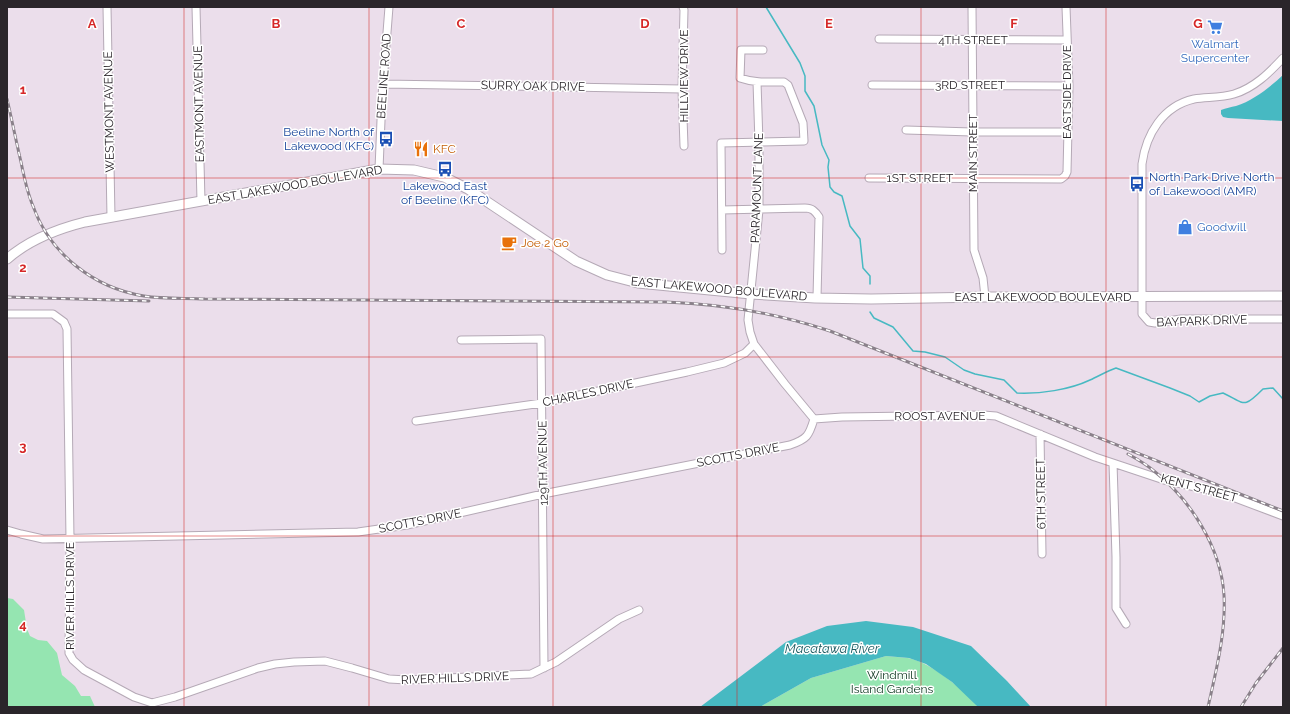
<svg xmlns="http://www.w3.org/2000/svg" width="1290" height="714" font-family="Raleway,sans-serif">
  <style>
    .green { fill: #95e5b1 }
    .water { fill: #47b9c2 }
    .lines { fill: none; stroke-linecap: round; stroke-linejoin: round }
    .stream { stroke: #47b9c2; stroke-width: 1.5 }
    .minor-casing { stroke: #b5a9b6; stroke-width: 9 }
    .secondary-casing { stroke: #b5a9b6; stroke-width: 11 }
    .minor { stroke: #fff; stroke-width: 7 }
    .secondary { stroke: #fff; stroke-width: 9 }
    .rail-casing { stroke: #8a818a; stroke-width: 3 }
    .rail { stroke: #fff; stroke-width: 1.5; stroke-dasharray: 4.5; stroke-linecap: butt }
    .grid { fill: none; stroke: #d62828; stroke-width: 1; stroke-opacity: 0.55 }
    .labels { text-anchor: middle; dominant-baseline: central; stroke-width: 3; stroke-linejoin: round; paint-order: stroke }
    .street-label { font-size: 12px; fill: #2a252a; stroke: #fff }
    .shop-label { font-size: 12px; fill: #366cbe; stroke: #fff }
    .transit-label { font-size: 12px; fill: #164399; stroke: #fff; text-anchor: end }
    .food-label { font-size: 12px; fill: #c56008; stroke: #fff; text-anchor: start }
    .park-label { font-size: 12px; fill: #0b351e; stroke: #fff }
    .water-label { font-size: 13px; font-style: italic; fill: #1a595f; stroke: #fff }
    .grid-label { font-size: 13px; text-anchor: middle; font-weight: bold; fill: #d62828; stroke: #fff; stroke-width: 3; stroke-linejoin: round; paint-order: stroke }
  </style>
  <rect width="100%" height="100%" fill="#ebdeeb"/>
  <path class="green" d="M7 598 13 599 24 610 27 629 30 636 38 640 47 641 57 653 62 675 75 686 81 696H90L95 707H7Z
    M886 656C893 657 901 657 908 658 932 663 963 689 978 707H760L811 678Z"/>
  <path class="water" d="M1283 75V121L1228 118 1223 117 1221 114V110C1226 108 1231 107 1236 106 1254 100 1270 87 1283 75Z
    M866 621 913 627 971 646 1007 681 1031 707H978L952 682 926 664 909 658 886 656 811 678 760 707H700L786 642 827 626Z"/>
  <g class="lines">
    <path class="stream" d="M766 7 800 63 805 76V91L814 106 822 145 829 160 828 167 830 187 834 192 842 196 850 226 860 239 863 268 870 276V284
      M870 312 874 318 893 327 913 351 925 352 945 357 964 370 975 374 1004 380 1017 393C1040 394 1069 390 1090 380 1099 376 1107 371 1116 368L1170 388 1190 396 1199 402 1210 396 1223 393C1246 404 1243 409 1263 389L1273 388 1283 399"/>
    <g class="minor-casing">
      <path id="minor" d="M107 7 111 217
        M196 7 201 201
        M683 7 684 10 682 89 684 146
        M972 7 974 250 983 278 985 297
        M879 39 1067 40
        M1283 58C1269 73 1254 88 1234 94 1221 98 1207 97 1194 99 1163 106 1146 134 1142 164V314L1149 322 1155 323 1181 319H1283
        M757 82 759 143V210L748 320 750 332 754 344 785 384 814 419 842 417 983 415 996 416 1095 457 1113 463 1116 557V608L1126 624
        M383 84 682 89
        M872 85 1069 86
        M906 130 972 132H1067
        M379 169 382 96 389 7
        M869 178 1061 179 1065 176 1067 172 1069 86 1066 7
        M722 210 805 208C812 208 815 211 819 217L817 298
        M722 250 721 143 804 141 803 123 788 85 784 82C769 82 754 83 740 78L741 50H763
        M7 314H53L64 322 67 329 70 539 69 653 73 660 84 670 134 697 152 703 175 697 258 668 275 664 294 662 325 661 352 668 389 679 407 680 531 674 556 662 619 619 639 610
        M461 340 541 339 544 668
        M416 421 542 403 687 372 724 363 745 353 754 344
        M1040 434 1042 554
        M1113 463 1164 480 1222 493 1283 516
        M7 530 21 534 43 539 358 532 407 525 543 494 790 445C807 439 809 436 814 419"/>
    </g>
    <g class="secondary-casing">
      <path id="secondary" d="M7 259C30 239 57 229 85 222L379 169 414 170 444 177 468 189 576 261 607 275 638 283 751 294 815 298 871 299 985 297 1283 296"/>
    </g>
    <use href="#minor" class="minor"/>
    <use href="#secondary" class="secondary"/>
    <g class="rail-casing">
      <path id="rail" d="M7 99C12 120 16 141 21 162 24 177 27 192 33 206 50 254 94 288 144 296 163 299 184 298 205 299L666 302C722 304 776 313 830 331L1283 511
        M7 297 149 301
        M1128 454C1137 459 1146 464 1154 471 1191 500 1221 548 1224 595 1226 633 1216 671 1208 707
        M1241 707 1256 683 1283 648"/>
    </g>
    <use href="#rail" class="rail"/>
  </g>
  <path class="grid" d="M184 7V707M369 7V707M553 7V707M737 7V707M921 7V707M1106 7V707M7 178H1283M7 357H1283M7 536H1283"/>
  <defs>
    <g id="supermarket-bare" transform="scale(1.2)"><path d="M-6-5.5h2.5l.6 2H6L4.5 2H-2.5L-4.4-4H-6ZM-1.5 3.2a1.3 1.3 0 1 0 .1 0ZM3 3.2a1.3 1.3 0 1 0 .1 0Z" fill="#3f7fe0" stroke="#fff" stroke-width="2.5" paint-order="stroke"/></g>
    <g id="bus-bare" transform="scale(1.2)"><path d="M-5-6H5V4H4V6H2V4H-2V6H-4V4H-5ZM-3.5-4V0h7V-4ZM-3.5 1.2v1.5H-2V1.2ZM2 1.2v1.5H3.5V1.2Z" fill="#1a4fb4" stroke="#fff" stroke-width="2.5" paint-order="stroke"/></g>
    <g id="restaurant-bare" transform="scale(1.2)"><path d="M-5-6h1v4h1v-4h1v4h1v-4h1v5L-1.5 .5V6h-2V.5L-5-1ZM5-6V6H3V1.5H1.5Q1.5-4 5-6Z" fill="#e8710a" stroke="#fff" stroke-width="2.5" paint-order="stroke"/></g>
    <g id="shop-bare" transform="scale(1.2)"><path d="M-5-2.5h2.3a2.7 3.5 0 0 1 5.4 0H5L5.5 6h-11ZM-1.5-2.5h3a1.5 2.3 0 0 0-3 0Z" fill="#3f7fe0" stroke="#fff" stroke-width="2.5" paint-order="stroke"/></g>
    <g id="cafe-bare" transform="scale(1.2)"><path d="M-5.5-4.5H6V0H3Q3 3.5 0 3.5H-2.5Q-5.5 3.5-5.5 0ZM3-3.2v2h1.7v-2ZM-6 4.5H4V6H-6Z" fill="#e8710a" stroke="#fff" stroke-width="2.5" paint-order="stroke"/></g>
  </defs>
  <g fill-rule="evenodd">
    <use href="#supermarket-bare" x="1215" y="27"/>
    <use href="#bus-bare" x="386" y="139"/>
    <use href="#restaurant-bare" x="421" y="149"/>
    <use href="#bus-bare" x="445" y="169"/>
    <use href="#bus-bare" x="1137" y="184"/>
    <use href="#shop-bare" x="1185" y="227"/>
    <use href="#cafe-bare" x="509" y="243"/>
  </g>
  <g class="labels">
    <g class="street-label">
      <text x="973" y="40">4TH STREET</text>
      <text transform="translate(384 76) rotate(-86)">BEELINE ROAD</text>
      <text transform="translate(684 76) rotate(-90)">HILLVIEW DRIVE</text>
      <text x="970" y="85">3RD STREET</text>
      <text transform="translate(533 86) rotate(1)">SURRY OAK DRIVE</text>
      <text transform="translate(1067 92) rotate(-90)">EASTSIDE DRIVE</text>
      <text transform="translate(199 104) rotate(-91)">EASTMONT AVENUE</text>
      <text transform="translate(109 112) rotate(-91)">WESTMONT AVENUE</text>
      <text transform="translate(973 153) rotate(-90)">MAIN STREET</text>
      <text x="920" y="178">1ST STREET</text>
      <text transform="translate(295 185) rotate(-10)">EAST LAKEWOOD BOULEVARD</text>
      <text transform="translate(757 188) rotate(-88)">PARAMOUNT LANE</text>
      <text transform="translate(719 289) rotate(5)">EAST LAKEWOOD BOULEVARD</text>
      <text x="1043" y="297">EAST LAKEWOOD BOULEVARD</text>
      <text transform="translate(1202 321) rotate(-2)">BAYPARK DRIVE</text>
      <text transform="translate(588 393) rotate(-12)">CHARLES DRIVE</text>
      <text x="940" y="416">ROOST AVENUE</text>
      <text transform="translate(738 455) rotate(-11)">SCOTTS DRIVE</text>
      <text transform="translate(543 463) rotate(-91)">129TH AVENUE</text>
      <text transform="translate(1199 488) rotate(15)">KENT STREET</text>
      <text transform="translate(1041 494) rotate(-91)">6TH STREET</text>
      <text transform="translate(420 521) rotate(-11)">SCOTTS DRIVE</text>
      <text transform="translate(70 596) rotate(-90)">RIVER HILLS DRIVE</text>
      <text transform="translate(455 678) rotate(-2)">RIVER HILLS DRIVE</text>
    </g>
    <g class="shop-label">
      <text x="1215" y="44">Walmart<tspan x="1215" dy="14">Supercenter</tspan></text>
      <text x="1197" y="227" text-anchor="start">Goodwill</text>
    </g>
    <g class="transit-label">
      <text x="374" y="132">Beeline North of<tspan x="374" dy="14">Lakewood (KFC)</tspan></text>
      <text x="1149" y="177" text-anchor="start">North Park Drive North<tspan x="1149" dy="14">of Lakewood (AMR)</tspan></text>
      <text x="445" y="186" text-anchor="middle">Lakewood East<tspan x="445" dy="14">of Beeline (KFC)</tspan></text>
    </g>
    <g class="food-label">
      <text x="433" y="149">KFC</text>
      <text x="521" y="243">Joe 2 Go</text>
    </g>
    <g class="park-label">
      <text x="892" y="675">Windmill<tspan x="892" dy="14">Island Gardens</tspan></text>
    </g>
    <g class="water-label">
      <text x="832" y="648">Macatawa River</text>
    </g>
  </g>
  <g class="grid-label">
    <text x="92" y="28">A</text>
    <text x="276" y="28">B</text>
    <text x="461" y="28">C</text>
    <text x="645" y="28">D</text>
    <text x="829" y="28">E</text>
    <text x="1014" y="28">F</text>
    <text x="1198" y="28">G</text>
    <text x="23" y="94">1</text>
    <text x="23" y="272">2</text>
    <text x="23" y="451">3</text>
    <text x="23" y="629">4</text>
  </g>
  <rect width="1290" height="714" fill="none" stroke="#2a252a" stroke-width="16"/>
</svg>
